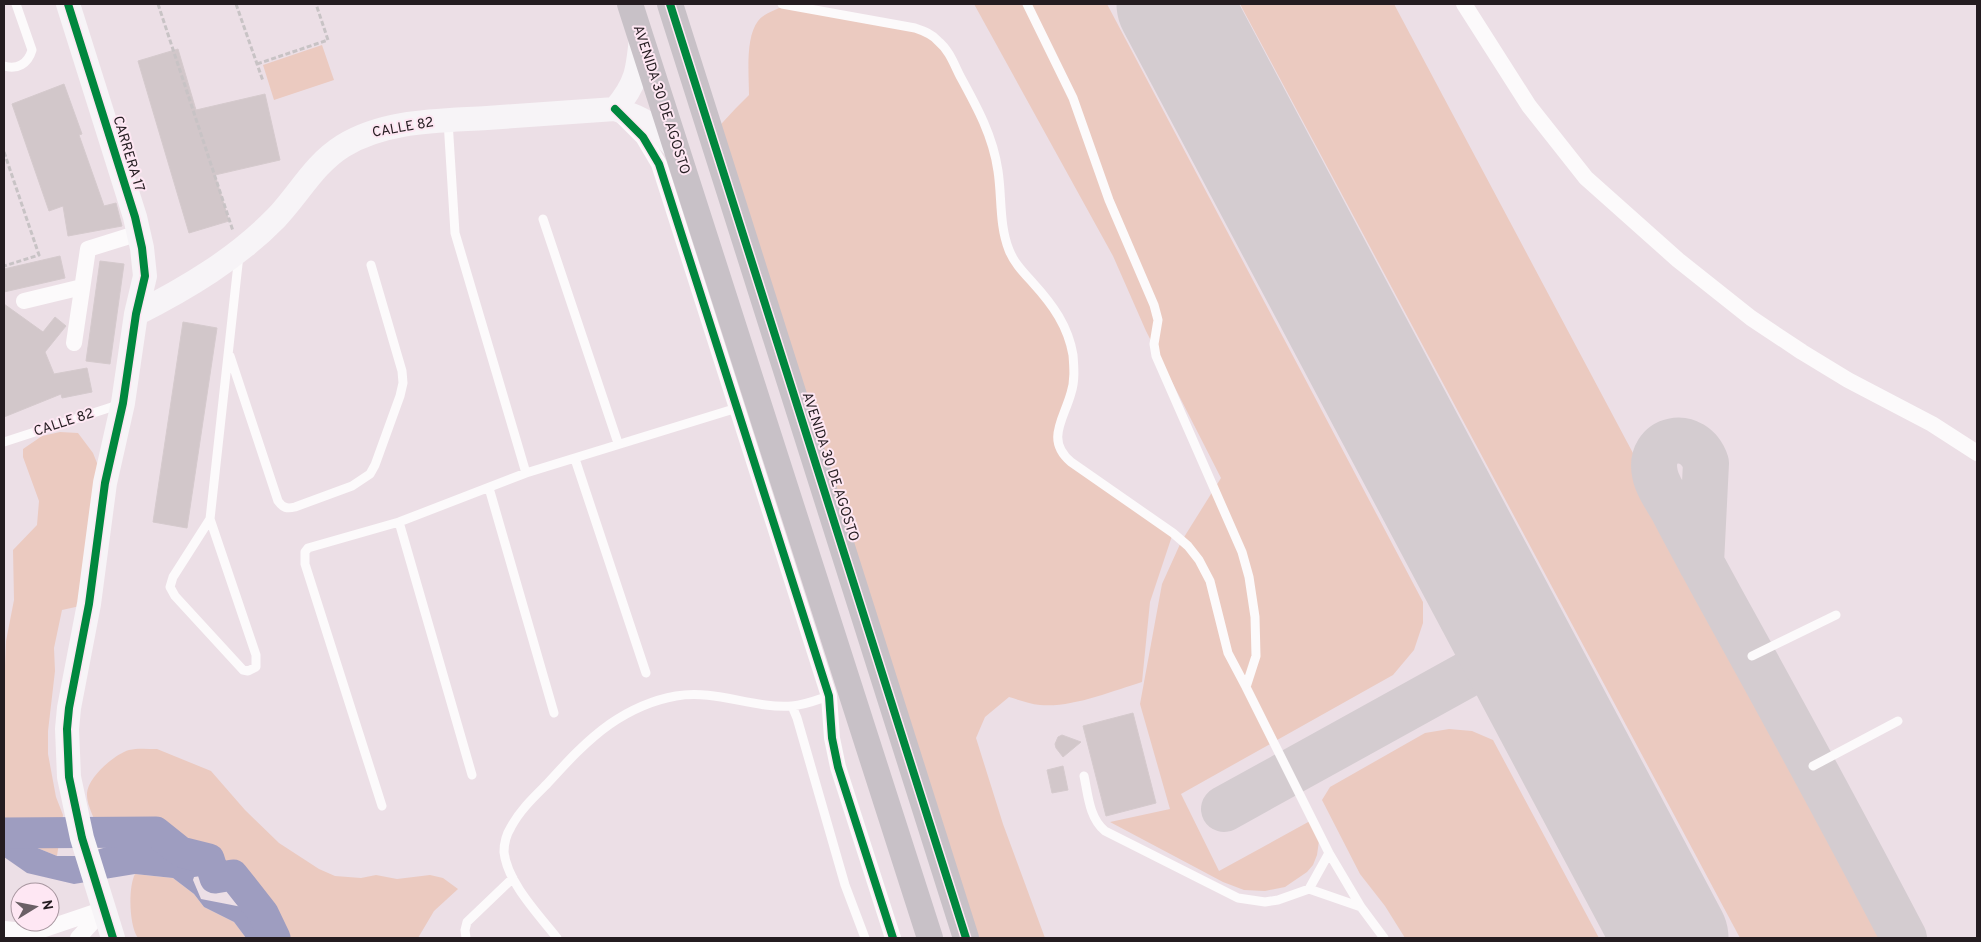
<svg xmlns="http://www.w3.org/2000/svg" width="1981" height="942" font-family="Overpass,sans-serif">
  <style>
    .green { fill: #ebcac0 }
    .water { fill: #9e9dc0; fill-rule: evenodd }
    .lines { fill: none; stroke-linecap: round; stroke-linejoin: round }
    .river { stroke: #9e9dc0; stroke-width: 31 }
    .taxiway { stroke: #d4ccd0; stroke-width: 46 }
    .runway { stroke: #d4ccd0; stroke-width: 115 }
    .building { fill: #d2c7ca; stroke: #d5cacd }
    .path { stroke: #c8c3c5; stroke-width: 3; stroke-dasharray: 5 2.5; stroke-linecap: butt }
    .lane { stroke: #fcfafb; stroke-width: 9 }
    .street { stroke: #fcfafb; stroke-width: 16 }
    .secondary { stroke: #f7f4f7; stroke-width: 24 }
    .primary { stroke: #c8c1c7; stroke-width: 26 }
    .cycleway-casing { stroke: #fee7f3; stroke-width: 11 }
    .cycleway { stroke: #00873e; stroke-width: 8 }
    .labels { text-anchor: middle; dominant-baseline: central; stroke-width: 4; stroke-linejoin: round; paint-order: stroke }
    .street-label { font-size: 14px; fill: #241c20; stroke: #fee7f3 }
  </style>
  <rect width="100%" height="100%" fill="#ecdfe6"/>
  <path class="green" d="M974 4H1107L1423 602V623L1414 650 1393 675 1181 794 1219 871 1310 821 1319 841 1317 855 1313 865 1307 872 1285 887 1265 891 1244 890 1223 882 1110 822 1170 809 1140 704 1162 584 1181 542 1221 478 1146 331 1113 256Z
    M1240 4H1394L1891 938H1740Z
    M786 5 915 28 939 41 992 144 1009 251 1059 315 1074 368 1058 429 1065 457 1173 533 1150 602 1142 682C1112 691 1072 708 1040 705 1030 704 1019 700 1009 697L985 717 976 738 1003 824 1045 938H966L711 135 736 108 749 95C749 75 745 38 758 21 764 13 778 9 786 5Z
    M322 45 334 80 274 100 263 65Z
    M60 432 78 433 93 453 105 483 89 604 62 610 54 648 55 671 48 731V754L56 797 63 815 57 856 18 840 4 830V689L6 641 14 600 13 550 37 525 39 501 23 457V449L42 436Z
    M1449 729 1472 731 1493 740 1599 938H1405L1385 906 1360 874 1322 800 1330 787 1425 733Z
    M157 749 211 771 245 810 279 843 319 869 335 876 361 878 376 875 397 879 430 875 443 878 458 889 434 911 418 938H274L263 913 245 889 146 845 110 846C102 834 86 808 87 793 88 777 115 754 129 750 137 748 148 749 157 749Z
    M135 874 173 878 194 894 204 907 234 922 246 938H138C129 926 128 887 135 874Z"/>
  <path class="water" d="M4 830 18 840 57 856H76L110 846 146 845 209 859 233 875 245 889 263 913 274 938H246L234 922 204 907 194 894 173 878 135 874 74 884 27 873 4 857ZM201 876C218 879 238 889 242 907L201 899 193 880 194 877Z"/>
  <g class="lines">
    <path class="river" d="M4 833 156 832 181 852 209 859 215 878 233 875 263 913 275 938"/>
    <path class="taxiway" d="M1701 563 1706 463C1694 427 1647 437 1655 474 1657 485 1666 498 1672 508 1688 539 1705 570 1722 601 1784 713 1845 825 1904 938
      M1224 809 1517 647"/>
    <path class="runway" d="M1174 4 1671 938"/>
  </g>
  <path class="building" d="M178 49 196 110 265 94 280 160 215 175 229 221 189 233 138 61Z
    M64 84 82 134 79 135 104 206 116 203 122 226 68 236 63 206 49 211 12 104Z
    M60 256 65 278 4 292V269Z
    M100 261 124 264 110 364 86 361Z
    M4 304 43 332 55 317 66 326 45 352 54 374 87 368 92 392 62 398 61 394 4 417Z
    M183 322 217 328 187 528 153 522Z
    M1133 713 1156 803 1106 816 1083 726Z
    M1062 735 1081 742 1063 757 1056 748 1055 744 1058 737Z
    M1063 766 1068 790 1052 793 1047 770Z"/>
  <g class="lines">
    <path class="path" d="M158 4 233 231
      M236 4 263 81
      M257 64 328 40 316 4
      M4 152 39 255 4 266"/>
    <path class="lane" d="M782 4 915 28C924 31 932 34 938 41 949 50 954 64 960 76 977 107 993 136 998 171 1002 197 999 225 1009 250 1014 263 1024 273 1033 283 1053 305 1068 326 1073 355 1074 368 1075 381 1071 393 1064 419 1045 440 1071 462L1173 533 1188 546 1199 560 1210 581 1228 653 1246 687
      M1027 4 1073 98 1109 200 1154 305 1158 320 1154 344 1156 356 1242 552 1249 577 1255 617 1256 656 1246 687 1329 853 1361 907
      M4 66C17 70 28 64 32 50L16 4
      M448 121 455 233 526 473
      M543 219 618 443
      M230 356 278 501C283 508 287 509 295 507L352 486 370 474 375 465 400 396 403 383 402 371 371 265
      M4 442 121 404
      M575 459 646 673
      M489 488 554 713
      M210 519 173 577 170 587 175 596 243 670 248 671 256 667V655L210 519 239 255
      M399 522 472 775
      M1752 656 1836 615
      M792 706 797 718 845 885 865 938
      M1813 766 1898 721
      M1084 776C1088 794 1089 818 1105 831L1238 898 1265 902 1278 900 1309 889 1329 853
      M382 806 305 564V552L308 548 399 522 526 473 737 408
      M1309 889 1361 907 1384 938
      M466 938 465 930 467 922 513 878
      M557 938C539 915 507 882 504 852 504 843 506 835 511 827 520 810 534 797 547 784 567 762 586 741 610 724 629 711 653 700 676 696 716 689 753 709 792 706 805 705 817 700 829 696"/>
    <path class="street" d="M1464 4 1529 106 1586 178 1678 260 1751 318 1802 352 1848 380 1932 424 1977 453
      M621 115 643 137 659 164 829 696 832 738 838 767 893 938
      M24 301 82 287
      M74 343 88 249 139 233
      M4 929 36 932 104 909
      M78 938 103 911"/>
    <path class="secondary" d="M68 4 135 217 142 248 145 276 136 314 123 403 105 483 89 604 69 708 67 729 69 777 82 838 113 938
      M615 109C637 84 638 69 641 37
      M136 314C187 288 236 259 276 218 299 194 314 164 343 146 385 120 439 121 487 118 530 115 573 112 615 109 646 119 655 126 677 150"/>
    <path class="primary" d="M630 4 930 938
      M670 4 966 938"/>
    <g class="cycleway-casing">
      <path id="cycleway" d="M68 4 135 217 142 248 145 276 136 314 123 403 105 483 89 604 69 708 67 729 69 777 82 838 113 938
        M670 4 966 938
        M615 109 643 137 659 164 829 696 832 738 838 767 893 938"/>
    </g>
    <use href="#cycleway" class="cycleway"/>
  </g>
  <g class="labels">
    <g class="street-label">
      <text transform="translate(661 100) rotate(72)">AVENIDA 30 DE AGOSTO</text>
      <text transform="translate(403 128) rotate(-10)">CALLE 82</text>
      <text transform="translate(128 154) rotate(73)">CARRERA 17</text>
      <text transform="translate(64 423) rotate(-18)">CALLE 82</text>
      <text transform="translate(830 467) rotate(72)">AVENIDA 30 DE AGOSTO</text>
    </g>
  </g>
  <rect width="1981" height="942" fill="none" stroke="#241c20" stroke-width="10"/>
  <g transform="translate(35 907) rotate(80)"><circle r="24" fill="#fee7f3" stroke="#a7969f"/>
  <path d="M0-4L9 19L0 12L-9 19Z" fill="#6a6065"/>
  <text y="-8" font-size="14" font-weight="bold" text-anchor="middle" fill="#241c20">N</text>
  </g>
</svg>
